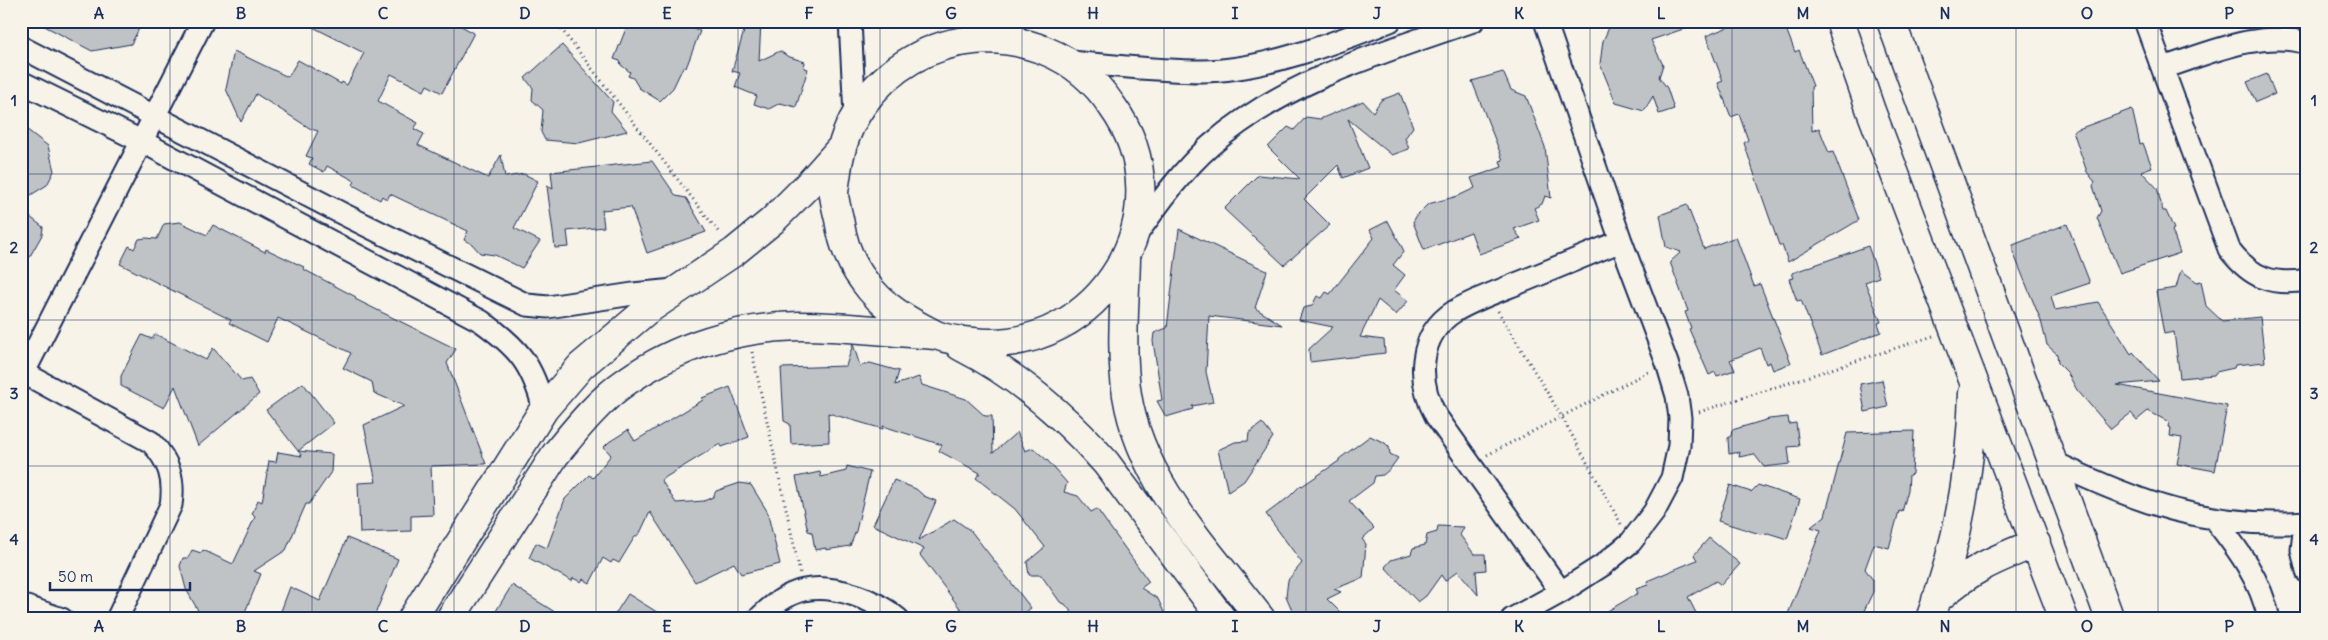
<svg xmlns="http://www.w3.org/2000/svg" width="2328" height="640" font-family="Delius,sans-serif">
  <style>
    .building { fill: #c0c3c5; stroke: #1b2f5e }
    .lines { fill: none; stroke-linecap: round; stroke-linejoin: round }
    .street-casing { stroke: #1b2f5e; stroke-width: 25 }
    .secondary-casing { stroke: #1b2f5e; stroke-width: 31 }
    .path { stroke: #1b2f5e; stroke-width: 3; stroke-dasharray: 1 4; stroke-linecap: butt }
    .street { stroke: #f7f3e8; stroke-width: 21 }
    .secondary { stroke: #f7f3e8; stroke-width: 28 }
    .grid { fill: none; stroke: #1b2f5e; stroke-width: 1; stroke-opacity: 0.55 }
    .neatline { fill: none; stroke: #1b2f5e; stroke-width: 2 }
    .grid-label { font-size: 16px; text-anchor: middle; font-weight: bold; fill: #1b2f5e }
  </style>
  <rect width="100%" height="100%" fill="#f7f3e8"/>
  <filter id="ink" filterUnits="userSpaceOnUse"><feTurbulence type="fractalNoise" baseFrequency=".02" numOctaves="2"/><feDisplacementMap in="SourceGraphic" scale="10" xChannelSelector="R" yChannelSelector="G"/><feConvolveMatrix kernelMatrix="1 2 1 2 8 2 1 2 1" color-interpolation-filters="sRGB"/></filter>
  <g filter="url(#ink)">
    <path class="building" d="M35 21H143L131 44 92 51Z
      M301 21H452L474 33 442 93 427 85 424 91 391 74 378 101 418 123 414 129 424 134 418 145 488 178 501 155 505 177 524 174 538 181 514 228 540 241 522 268 495 255 480 253 472 244 464 240 468 231 390 194 387 200 382 196 380 200 353 185 355 181 327 166 324 172 309 164 312 158 306 156 318 131 311 129 256 94 241 122 226 89 234 51 288 77 298 60 341 84 342 82 347 85 364 53Z
      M629 21H678L700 31 686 68 683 67 673 88 660 101 639 88 633 78 628 76 630 72 621 65 620 61 614 59Z
      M747 21H761L759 61 780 51 787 56 805 62 804 68 808 69 796 107 780 103 769 109 754 104 757 96 735 87 740 73 732 71Z
      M1612 21H1698V24L1651 40 1663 65 1659 77 1667 88 1674 109 1659 114 1653 96 1644 111 1616 103 1600 64 1603 41Z
      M1743 21H1783L1795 52 1799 50 1813 86 1811 87 1812 131 1819 128 1829 153 1833 152 1859 220 1788 262 1782 245H1779L1756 179 1744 143 1748 140 1739 114 1731 117 1718 83 1723 81 1706 36Z
      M562 45 613 102 611 111 627 131 579 143 545 140 541 132 543 110 532 100 533 88 525 78Z
      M1503 72 1511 90 1526 96 1545 147 1551 198 1545 196 1542 204 1534 208 1539 220 1514 229 1521 239 1479 254 1471 232 1424 250 1413 222 1417 215 1428 204 1458 196 1475 188 1471 178 1502 167 1500 161 1503 160 1472 81Z
      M2267 74 2275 94 2256 102 2247 82Z
      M1400 93 1413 127 1405 138 1409 149 1392 155 1348 119 1368 168 1343 178 1338 165 1304 199 1330 225 1284 265 1224 209 1258 175 1300 179 1268 147 1288 127 1294 130 1306 117 1320 119 1363 101 1373 112 1381 100Z
      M2132 109 2140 144 2143 143 2152 167 2141 171 2157 188 2163 211H2166L2174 229 2172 230 2180 253 2120 273 2097 218 2101 211 2093 186 2095 182 2087 172 2073 131Z
      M21 125 48 146 54 171 47 185 21 201Z
      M652 161 676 196 686 198 706 232 647 253 631 207 602 210 604 227 567 231 569 247 555 248 547 186 553 189 551 172Z
      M1687 205 1704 249 1736 237 1754 286 1760 284 1791 363 1773 370 1770 362 1766 364 1760 348 1730 360 1735 370 1717 376 1715 372 1709 375 1689 329 1691 328 1685 312 1688 311 1670 262 1681 252 1666 247 1660 215Z
      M21 210 43 227 42 235 21 272Z
      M1388 221 1404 251 1393 265 1405 275 1394 290 1408 301 1396 315 1378 300 1360 337 1384 340 1385 353 1310 362 1309 349 1333 327 1299 320 1303 308 1312 306 1317 296 1322 298 1326 292 1330 294 1374 238 1370 230Z
      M180 222 207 235 213 225 265 252 266 249 304 267 303 269 356 297 355 299 456 349 447 363 486 464 431 466 433 515 411 516V531L360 533 358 483 376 482 364 425 404 406 374 393 372 382 343 368 351 353 278 318 267 342 229 323 231 320 120 264 129 246 134 249 139 239 146 238 157 239 164 224Z
      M2067 224 2090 283 2051 296 2055 310 2098 302 2131 354 2133 352 2159 381 2117 385 2227 406 2215 471 2177 464 2182 438 2170 436 2171 428 2168 427 2169 422 2148 411 2137 420 2131 413 2111 429 2077 390 2067 372 2058 363 2057 354 2047 345 2041 321 2013 252V245Z
      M1179 229 1267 271 1255 308 1282 325 1209 316 1206 372 1213 402 1192 406 1193 409 1166 417 1157 401 1162 400 1153 341 1154 333 1167 328Z
      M1868 246 1879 277 1865 282 1881 322 1878 323 1881 332 1822 355 1801 300 1797 301 1789 279 1794 278 1792 273Z
      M2181 270 2197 282 2201 281 2206 306 2222 321 2260 317 2265 362 2235 365 2234 368 2216 372 2214 375 2180 378 2174 332 2164 334 2156 291 2176 288Z
      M155 334 206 360 213 348 242 381 250 379 259 394 198 446 175 386 164 408 121 386V376L142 335 152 339Z
      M853 344 860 366 870 363 899 371 895 385 919 377 922 385 966 399 985 416H992L993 453 1017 432 1025 451 1033 448 1048 461 1067 483 1064 492 1078 496 1091 512 1097 509 1149 582 1141 588 1158 599 1167 619H1077L1065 604 1060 602 1041 575H1029L1027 562 1045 547 1015 509 976 478 980 473 939 451 942 445 883 426V429L828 413 829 442 791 444 790 424 784 421 781 368 846 366Z
      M1882 380 1888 407 1865 412 1860 384Z
      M303 383 334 423 298 451 266 410Z
      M730 387 749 437 722 447 720 444 661 480 676 503 704 501 713 497 716 491 740 483 751 485 767 511 780 564 741 574 734 563 695 582 650 512 640 533 634 538 619 563 613 560 611 563 603 558 590 583 583 579 581 582 573 578 572 581 529 558 536 543 547 548 565 499 589 475 593 478 611 455 604 447 609 442 628 430 635 441 703 400 702 398Z
      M1788 417 1789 424 1796 423 1799 446 1788 447 1790 464 1764 467 1754 454 1739 457 1740 452 1729 454 1728 438 1731 436 1732 430 1769 419Z
      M1262 423 1273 437 1244 481 1228 492 1218 450 1235 442 1248 441 1249 433Z
      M1914 431 1912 474 1909 475 1908 490 1902 512 1899 511 1889 548 1874 544 1865 569 1873 580V592L1860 619H1786L1821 530 1811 527 1825 516 1847 433Z
      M1370 436 1385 443 1389 447 1390 454 1398 458 1390 469 1383 475 1375 476 1373 483 1349 501 1374 528 1362 539 1366 544 1363 578 1334 589 1341 592 1327 599 1340 612 1328 619H1296L1286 596 1288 580 1302 563 1266 514 1289 497 1301 485 1302 486 1339 461V459Z
      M298 451 332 454 331 472 309 504H306L286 550 254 571 261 574 242 619H212L200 614 186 589 180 566 183 558H188L192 550 201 553 203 550 233 564 255 517 252 514 258 500 262 502 269 461 276 462 278 452 302 456Z
      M847 466 870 472 856 531 850 546 826 550V548L815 550 812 532 808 531 796 477 820 472 821 477 846 471Z
      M894 480 916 489 924 496 936 501 919 540 954 519 971 531 1031 608 1017 619H968L920 555 924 549 873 525Z
      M1730 485 1751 492 1758 485 1800 499 1787 539 1768 533 1760 534 1718 521Z
      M1438 526 1464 527 1460 535 1474 554H1485L1486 570 1476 571 1478 595 1458 571 1445 581 1441 575 1426 596 1418 602 1385 567 1391 560 1411 554 1413 548 1425 545 1427 535 1437 532Z
      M347 538 398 559 373 619H278L290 587 320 601Z
      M1709 538 1740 564 1721 585 1716 581 1688 597 1699 619H1594L1638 593 1636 589 1648 585 1647 581 1697 560 1694 555Z
      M512 585 534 599 566 619H491Z
      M628 594 668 619H612Z"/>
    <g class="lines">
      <g class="street-casing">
        <path id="street" d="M850 21 855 115
          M1000 21 1025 44
          M2145 21 2229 249C2251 278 2272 286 2307 280
          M21 47 343 214 527 305 548 307 633 294 674 290
          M1068 62C1112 65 1157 71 1202 71 1261 71 1335 43 1390 21
          M2163 68C2207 54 2260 29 2307 43
          M21 82 141 141 481 321C519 348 532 364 544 409
          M1134 238C1157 206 1181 171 1211 145 1286 80 1381 53 1473 21
          M24 373 151 442C169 461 175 479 171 505L117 619
          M21 378 203 21
          M2051 461C2138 503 2208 529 2307 522
          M2214 519C2238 549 2261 580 2269 619
          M2305 523 2302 550 2307 572
          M1561 592 1436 416C1417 381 1417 335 1455 311 1477 298 1502 290 1526 280 1557 267 1589 254 1621 241
          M21 605 62 619
          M758 619C770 607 788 593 804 590 834 584 875 599 898 619
          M1512 619 1561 592 1603 565 1631 542 1654 512 1672 478 1679 446 1680 418 1677 396 1667 363 1621 241 1545 21"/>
      </g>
      <g class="secondary-casing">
        <path id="secondary" d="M1840 21 1871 111 2064 619
          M1891 21 2110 619
          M1126 258C1125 304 1120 350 1127 395 1141 483 1209 551 1261 619
          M960 346C1017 375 1064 415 1106 463L1222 619
          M1936 600C1971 569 1993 560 2036 543
          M412 619 544 409 581 366 646 311 734 252 772 221 808 185 840 149
          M450 619 555 455C576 429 599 400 627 381 677 346 738 327 799 326 844 326 890 332 936 335 948 340 960 341 973 342 1101 356 1188 210 1112 106 1096 82 1073 62 1046 51 954 13 850 72 837 171 836 179 834 188 834 195 835 203 837 211 839 219 842 240 850 263 864 281 882 307 908 321 936 335
          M1930 619C1958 546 1971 471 1973 393"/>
      </g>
      <path class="path" d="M555 21 720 234
        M1498 311 1562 417 1621 524
        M752 352 800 573
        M1699 412 1933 336
        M1487 455 1650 371"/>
      <use href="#street" class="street"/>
      <use href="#secondary" class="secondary"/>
    </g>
  </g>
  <path class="grid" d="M170 21V619M312 21V619M454 21V619M596 21V619M738 21V619M880 21V619M1022 21V619M1164 21V619M1306 21V619M1448 21V619M1590 21V619M1732 21V619M1874 21V619M2016 21V619M2158 21V619M21 174H2307M21 320H2307M21 466H2307"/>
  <rect width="2328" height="640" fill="none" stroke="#f7f3e8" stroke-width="55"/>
  <path d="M50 582v8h140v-8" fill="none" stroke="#1b2f5e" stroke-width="2.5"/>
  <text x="58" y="582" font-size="15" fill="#1b2f5e" stroke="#f7f3e8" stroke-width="4" paint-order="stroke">50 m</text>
  <rect x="28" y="28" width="2272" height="584" class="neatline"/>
  <g class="grid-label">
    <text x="99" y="19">A</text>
    <text x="241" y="19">B</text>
    <text x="383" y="19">C</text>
    <text x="525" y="19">D</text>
    <text x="667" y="19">E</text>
    <text x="809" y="19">F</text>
    <text x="951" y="19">G</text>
    <text x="1093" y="19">H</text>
    <text x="1235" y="19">I</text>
    <text x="1377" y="19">J</text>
    <text x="1519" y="19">K</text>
    <text x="1661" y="19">L</text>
    <text x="1803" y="19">M</text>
    <text x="1945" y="19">N</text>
    <text x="2087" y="19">O</text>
    <text x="2229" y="19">P</text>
    <text x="14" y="106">1</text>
    <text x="2314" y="106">1</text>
    <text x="14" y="253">2</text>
    <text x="2314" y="253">2</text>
    <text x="14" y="399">3</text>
    <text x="2314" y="399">3</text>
    <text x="14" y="545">4</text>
    <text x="2314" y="545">4</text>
    <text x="99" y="632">A</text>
    <text x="241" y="632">B</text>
    <text x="383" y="632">C</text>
    <text x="525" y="632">D</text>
    <text x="667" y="632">E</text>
    <text x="809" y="632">F</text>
    <text x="951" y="632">G</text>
    <text x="1093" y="632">H</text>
    <text x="1235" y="632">I</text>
    <text x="1377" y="632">J</text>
    <text x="1519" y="632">K</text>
    <text x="1661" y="632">L</text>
    <text x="1803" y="632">M</text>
    <text x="1945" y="632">N</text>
    <text x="2087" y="632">O</text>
    <text x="2229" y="632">P</text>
  </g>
</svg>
